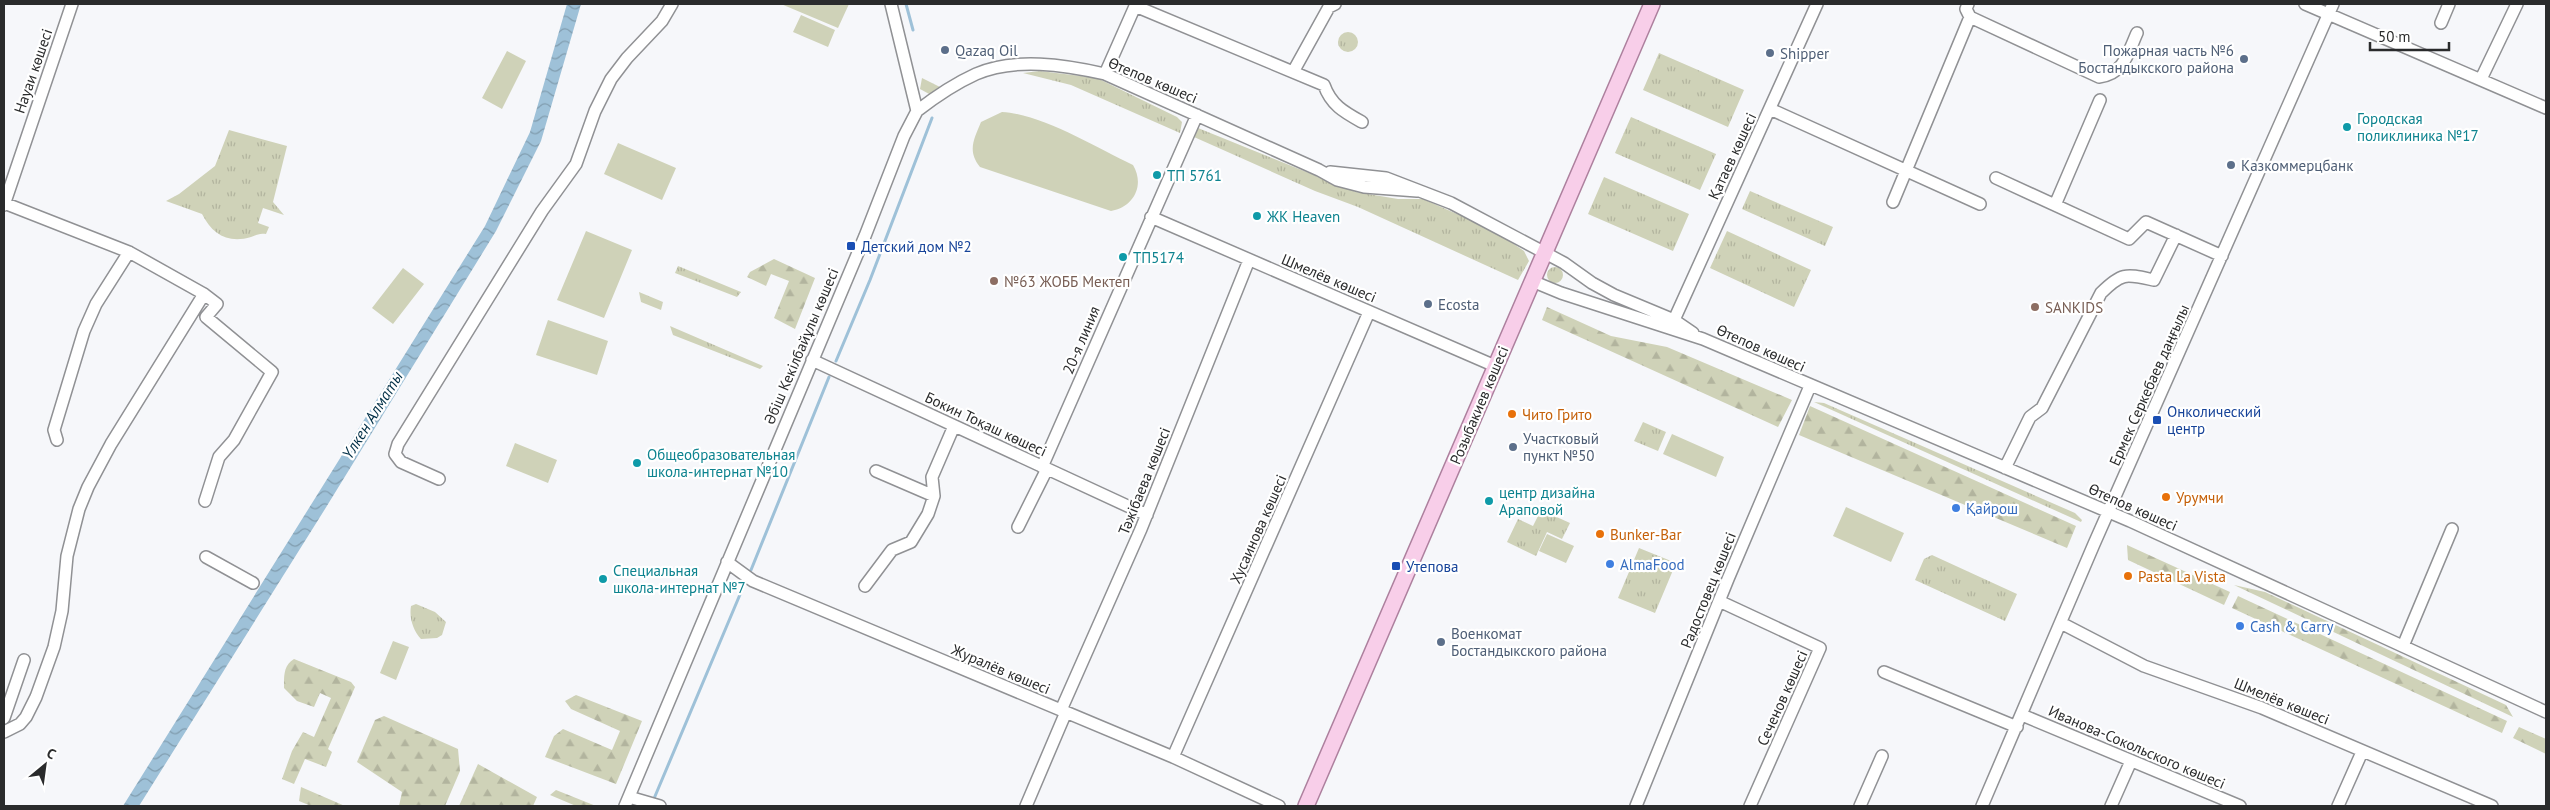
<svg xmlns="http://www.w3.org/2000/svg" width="2550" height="810" font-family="'PT Sans',sans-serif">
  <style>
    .grass { fill: url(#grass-tufts) }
    .forest { fill: url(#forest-firs) }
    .pitch { fill: #cfd2b8 }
    .water { fill: url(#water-waves) }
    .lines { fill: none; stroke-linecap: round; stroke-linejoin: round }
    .stream { stroke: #9ec1d8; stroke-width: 3 }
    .minor-casing { stroke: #909194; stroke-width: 14 }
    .major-casing { stroke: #ad809e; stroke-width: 18 }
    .minor { stroke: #fff; stroke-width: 11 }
    .major { stroke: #f8cee9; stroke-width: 15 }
    .service-dot { fill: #5c6f8a; stroke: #fff; stroke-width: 2 }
    .culture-dot { fill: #0f9aa8; stroke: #fff; stroke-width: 2 }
    .transit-dot { fill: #1a4fb4; stroke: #fff; stroke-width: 2 }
    .education-dot { fill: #8d6e63; stroke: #fff; stroke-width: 2 }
    .food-dot { fill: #e8710a; stroke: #fff; stroke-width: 2 }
    .shop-dot { fill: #3f7fe0; stroke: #fff; stroke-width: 2 }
    .labels { text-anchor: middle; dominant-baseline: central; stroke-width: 4.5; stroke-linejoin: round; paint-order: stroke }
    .service-label { font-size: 15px; fill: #4e5e75; stroke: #fff; text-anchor: start }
    .street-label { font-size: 15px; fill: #2a2b2c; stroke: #fff }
    .culture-label { font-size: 15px; fill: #0d838f; stroke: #fff; text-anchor: start }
    .transit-label { font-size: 15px; fill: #164399; stroke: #fff; text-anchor: start }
    .education-label { font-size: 15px; fill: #785e54; stroke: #fff; text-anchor: start }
    .food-label { font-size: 15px; fill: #c56008; stroke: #fff; text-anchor: start }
    .shop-label { font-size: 15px; fill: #366cbe; stroke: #fff; text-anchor: start }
    .water-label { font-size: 16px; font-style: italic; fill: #002f46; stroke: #fff }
  </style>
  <defs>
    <pattern id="grass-tufts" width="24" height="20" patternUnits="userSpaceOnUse" patternTransform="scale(1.25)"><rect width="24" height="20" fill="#cfd2b8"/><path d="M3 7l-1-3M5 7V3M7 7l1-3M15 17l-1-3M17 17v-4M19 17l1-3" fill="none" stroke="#b2b49e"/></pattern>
    <pattern id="forest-firs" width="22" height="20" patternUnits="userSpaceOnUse" patternTransform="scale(1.25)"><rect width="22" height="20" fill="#cfd2b8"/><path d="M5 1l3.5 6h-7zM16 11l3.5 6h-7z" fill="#b2b49e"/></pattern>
    <pattern id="water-waves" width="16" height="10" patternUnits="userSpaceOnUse" patternTransform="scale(1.25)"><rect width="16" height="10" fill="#9ec1d8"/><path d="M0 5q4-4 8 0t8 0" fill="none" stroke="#819daf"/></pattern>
  </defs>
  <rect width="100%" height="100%" fill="#f6f7fa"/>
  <path class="grass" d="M1338 42a10 10 0 1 1 20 0a10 10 0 1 1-20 0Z
    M1659 53 1744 90 1728 127 1643 90Z
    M1040 71 1097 78 1177 117 1182 122 1180 133 1071 85 1023 73Z
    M922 78 940 87 931 95 920 89Z
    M1631 117 1716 154 1700 190 1615 153Z
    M1198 128 1356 192 1398 199H1423L1473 221 1505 238 1524 251 1529 261 1518 280 1358 207 1315 191 1194 137 1192 131Z
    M229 130 287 146 273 202 284 215 263 208 258 223 269 227 266 234C259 233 257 235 251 237 228 244 212 234 202 214L166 201 179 194 215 166Z
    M1604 177 1689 214 1673 251 1588 214Z
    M1750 191 1833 227 1825 246 1742 209Z
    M1727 231 1811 270 1794 307 1710 268Z
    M678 266 741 292 737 297 675 273Z
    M1547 275a8 8 0 1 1 16 0a8 8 0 1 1-16 0Z
    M639 292 663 302 661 310 641 302Z
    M670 326 763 366 760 369 673 335Z
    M1814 402 1824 403 2075 513 2082 520 2081 522Z
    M1643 422 1666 432 1658 451 1634 441Z
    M1541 510 1570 523 1562 539 1547 532 1536 556 1507 542 1518 519 1533 526Z
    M1639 548 1676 563 1655 613 1618 598Z
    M1932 555 2017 594 2005 621 1915 580 1924 559Z
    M416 604 435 612 446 622 442 635 437 638 421 639C413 630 409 618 411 606Z"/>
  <path class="forest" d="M774 259 815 278 795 329 774 318 789 281 771 274 766 286 747 277 750 272Z
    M1547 307 1611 336 1667 347 1792 400 1778 427 1542 320Z
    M1810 406 2076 526 2067 548 1799 435Z
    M2127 545 2230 592 2224 605 2128 560Z
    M2234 585 2265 592 2506 705 2513 717Z
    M2238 596 2507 721 2502 733 2232 608Z
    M294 659 351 682 355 687 328 749 332 752 326 767 305 759 294 784 282 779 292 751 303 732 314 737 331 698 320 693 314 707 297 701 284 688C284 678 283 665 294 659Z
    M576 695 642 721 616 784 545 757 554 736 563 729 612 750 620 731 571 709 565 701Z
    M384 716 458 749 460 771 445 806H399L402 792 357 762 375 720Z
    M2519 727 2546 739V754L2513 738Z
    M478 764 537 797 533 806H459Z
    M301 787 345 806H311L299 801Z
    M556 790 596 806H576L550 795Z"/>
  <path class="pitch" d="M781 4H849L838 28Z
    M801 15 835 30 828 47 793 32Z
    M507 51 526 61 502 109 482 98Z
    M1002 112C1042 114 1095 147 1133 165 1145 185 1134 207 1111 211L980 167C967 151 974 139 981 122Z
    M618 143 676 168 662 200 604 174Z
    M586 231 632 250 604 318 557 300Z
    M403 268 424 284 393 324 372 308Z
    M548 320 608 341 597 375 536 355Z
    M1672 434 1724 457 1716 477 1663 454Z
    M515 443 557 460 548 483 506 466Z
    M1846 507 1904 533 1891 562 1833 536Z
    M1547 534 1574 546 1566 563 1539 551Z
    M393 641 409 647 396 680 380 673Z"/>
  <path class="water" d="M567 4H581L541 141 496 231 325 509 139 806H123L485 226 530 132Z"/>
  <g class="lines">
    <path class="stream" d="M906 4 913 30
      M836 361 870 280 932 118
      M751 570 829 377
      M653 801 744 585"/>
    <g class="minor-casing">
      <path id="minor" d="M1968 4 1966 9 1970 17 2099 77C2124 74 2128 53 2137 33
        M2305 4 2546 108
        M1135 6 1324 85C1331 105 1344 112 1362 122
        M2441 23 2449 4
        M1293 72 1329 7 1335 4
        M1105 74 1136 4
        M2481 79 2517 4
        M1770 109 1980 204
        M917 111C935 97 954 84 976 74 1015 57 1065 65 1105 74L1319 170 1337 180 1364 187 1417 191
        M1330 172 1386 178 1451 203 1564 263 1592 283 1614 295 1674 320 1693 333
        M1996 178 2129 239 2146 222 2222 256
        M1893 202 1970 17
        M4 205 72 4
        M2055 205 2100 100
        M1151 217 1495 366
        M1532 281 1561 293 1703 339 2130 521 2546 712
        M204 294 217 304 206 317 272 372 234 440 219 457 205 501
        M1674 320 1817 4
        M812 360 1147 515
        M57 440 54 430 84 331 96 304 129 252
        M1042 467 1197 115
        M2005 468 2030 417 2042 408 2101 293C2122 272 2126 274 2154 280L2176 235
        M876 471 934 496
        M439 479 401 462 395 454 398 444 542 211 576 164 595 111 611 79 627 58 662 21 672 4
        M1018 527 1047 469
        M206 557 253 583
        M727 562 753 581 1173 757 1279 806
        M865 586 892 550 911 542 928 514 934 496 932 477 954 426
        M1719 601 1820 648 1750 806
        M2061 623 2144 666 2262 708 2492 806
        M2403 646 2452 529
        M1884 672 2017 727
        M1061 710 1141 529 1249 260
        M2022 715 2240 806
        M4 718 24 660
        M4 732 20 724 26 717 36 697 54 647 62 611 67 556 79 509 88 487 111 444 204 294 129 252 4 203
        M1173 757 1369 312
        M629 797 660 806
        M625 806 865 236 904 136 917 111 891 4
        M1026 806 1066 712
        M1636 806 1728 579 1810 386
        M1860 806 1882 756
        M1982 806 2094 544 2333 4
        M2111 806 2131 761
        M2338 806 2362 752"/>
    </g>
    <g class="major-casing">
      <path id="major" d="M1306 806 1652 4"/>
    </g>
    <use href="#minor" class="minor"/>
    <use href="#major" class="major"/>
  </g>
  <g class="service-dot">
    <circle cx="945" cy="50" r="5"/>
    <circle cx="1770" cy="53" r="5"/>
    <circle cx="2244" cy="59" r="5"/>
    <circle cx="2231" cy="165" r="5"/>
    <circle cx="1428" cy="304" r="5"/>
    <circle cx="1513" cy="447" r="5"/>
    <circle cx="1441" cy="642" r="5"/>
  </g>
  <g class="culture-dot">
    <circle cx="2347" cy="127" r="5"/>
    <circle cx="1157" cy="175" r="5"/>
    <circle cx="1257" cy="216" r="5"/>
    <circle cx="1123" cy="257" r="5"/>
    <circle cx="637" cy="463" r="5"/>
    <circle cx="1489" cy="501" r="5"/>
    <circle cx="603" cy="579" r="5"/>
  </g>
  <g class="transit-dot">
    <rect x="846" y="241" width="10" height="10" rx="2.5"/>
    <rect x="2152" y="415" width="10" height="10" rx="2.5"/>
    <rect x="1391" y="561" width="10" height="10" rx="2.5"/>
  </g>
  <g class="education-dot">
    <circle cx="994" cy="281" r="5"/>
    <circle cx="2035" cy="307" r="5"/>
  </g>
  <g class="food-dot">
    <circle cx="1512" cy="414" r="5"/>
    <circle cx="2166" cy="497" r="5"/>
    <circle cx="1600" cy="534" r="5"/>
    <circle cx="2128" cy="576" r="5"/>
  </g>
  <g class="shop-dot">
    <circle cx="1956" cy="508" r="5"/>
    <circle cx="1610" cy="564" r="5"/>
    <circle cx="2240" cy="626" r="5"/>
  </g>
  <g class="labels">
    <g class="service-label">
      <text x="955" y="50">Qazaq Oil</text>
      <text x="2234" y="50" text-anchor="end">Пожарная часть №6<tspan x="2234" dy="17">Бостандыкского района</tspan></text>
      <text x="1780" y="53">Shipper</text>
      <text x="2241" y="165">Казкоммерцбанк</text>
      <text x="1438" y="304">Ecosta</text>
      <text x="1523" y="438">Участковый<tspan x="1523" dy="17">пункт №50</tspan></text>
      <text x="1451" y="633">Военкомат<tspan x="1451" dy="17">Бостандыкского района</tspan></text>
    </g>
    <g class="street-label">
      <text transform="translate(33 71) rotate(-71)">Науаи көшесі</text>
      <text transform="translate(1153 80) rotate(23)">Өтепов көшесі</text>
      <text transform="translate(1732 156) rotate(-65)">Қатаев көшесі</text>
      <text transform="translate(1329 278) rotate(23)">Шмелёв көшесі</text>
      <text transform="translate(1081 340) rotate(-67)">20-я линия</text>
      <text transform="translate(801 346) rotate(-67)">Әбіш Кекілбайұлы көшесі</text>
      <text transform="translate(1761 348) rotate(24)">Өтепов көшесі</text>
      <text transform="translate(2149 385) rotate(-66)">Ермек Серкебаев даңғылы</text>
      <text transform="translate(1479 405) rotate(-67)">Розыбакиев көшесі</text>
      <text transform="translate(986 424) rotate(25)">Бокин Тоқаш көшесі</text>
      <text transform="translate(1144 481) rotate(-68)">Тәжібаева көшесі</text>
      <text transform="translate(2133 507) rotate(24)">Өтепов көшесі</text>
      <text transform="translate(1258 529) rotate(-66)">Хусаинова көшесі</text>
      <text transform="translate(1708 590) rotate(-68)">Радостовец көшесі</text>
      <text transform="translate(1001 669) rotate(23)">Журалёв көшесі</text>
      <text transform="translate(1782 698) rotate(-66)">Сеченов көшесі</text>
      <text transform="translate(2282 701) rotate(22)">Шмелёв көшесі</text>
      <text transform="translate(2137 747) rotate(23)">Иванова-Сокольского көшесі</text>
    </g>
    <g class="culture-label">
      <text x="2357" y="118">Городская<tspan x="2357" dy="17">поликлиника №17</tspan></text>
      <text x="1167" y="175">ТП 5761</text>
      <text x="1267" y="216">ЖК Heaven</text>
      <text x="1133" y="257">ТП5174</text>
      <text x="647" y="454">Общеобразовательная<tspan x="647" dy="17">школа-интернат №10</tspan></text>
      <text x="1499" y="492">центр дизайна<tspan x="1499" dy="17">Араповой</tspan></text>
      <text x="613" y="570">Специальная<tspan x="613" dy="17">школа-интернат №7</tspan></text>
    </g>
    <g class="transit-label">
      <text x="861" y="246">Детский дом №2</text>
      <text x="2167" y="411">Онколический<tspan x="2167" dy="17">центр</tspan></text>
      <text x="1406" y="566">Утепова</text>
    </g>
    <g class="education-label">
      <text x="1004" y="281">№63 ЖОББ Мектеп</text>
      <text x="2045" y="307">SANKIDS</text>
    </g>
    <g class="food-label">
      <text x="1522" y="414">Чито Грито</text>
      <text x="2176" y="497">Урумчи</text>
      <text x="1610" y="534">Bunker-Bar</text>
      <text x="2138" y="576">Pasta La Vista</text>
    </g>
    <g class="shop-label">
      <text x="1966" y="508">Қайрош</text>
      <text x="1620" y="564">AlmaFood</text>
      <text x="2250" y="626">Cash &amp; Carry</text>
    </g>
    <g class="water-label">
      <text transform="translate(372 415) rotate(-58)">Үлкен Алматы</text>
    </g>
  </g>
  <rect width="2550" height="810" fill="none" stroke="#2a2b2c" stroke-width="10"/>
  <g transform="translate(45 765) rotate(29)" stroke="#ffffff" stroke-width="4" paint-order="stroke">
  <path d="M0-4L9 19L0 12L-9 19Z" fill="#2a2b2c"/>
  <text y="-8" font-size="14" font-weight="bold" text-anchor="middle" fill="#2a2b2c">С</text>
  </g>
  <path d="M2370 42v8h79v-8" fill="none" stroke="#2a2b2c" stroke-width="2.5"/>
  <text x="2378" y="42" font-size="15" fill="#2a2b2c" stroke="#ffffff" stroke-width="4" paint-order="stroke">50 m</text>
</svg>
